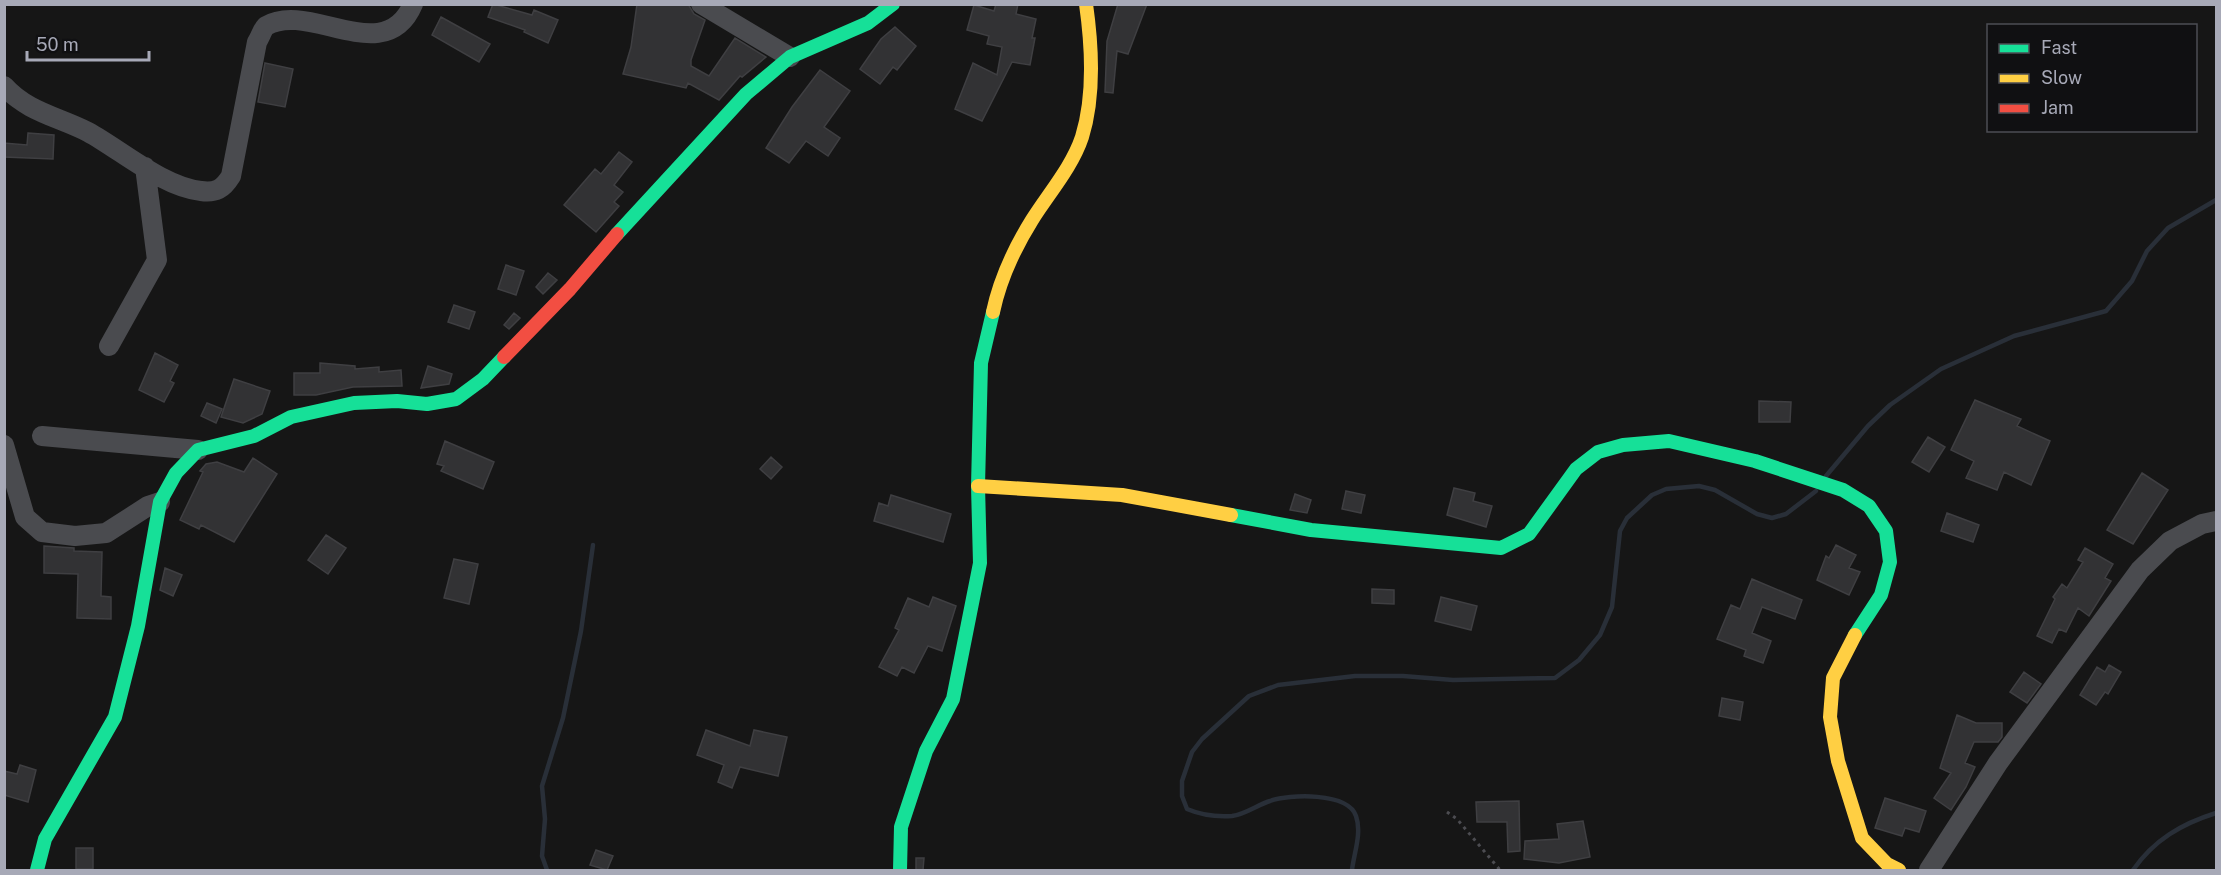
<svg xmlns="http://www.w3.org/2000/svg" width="2221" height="875" font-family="'Public Sans',sans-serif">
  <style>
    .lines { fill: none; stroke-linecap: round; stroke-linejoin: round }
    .stream { stroke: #292f38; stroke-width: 4.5 }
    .building { fill: #323234; stroke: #3f3f42; stroke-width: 1.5 }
    .path { stroke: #4c4c51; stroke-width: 3; stroke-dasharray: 3 4.5; stroke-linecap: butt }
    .street { stroke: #4a4b4f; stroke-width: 20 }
    .fast { stroke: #16e098; stroke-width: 14 }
    .slow { stroke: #ffcf43; stroke-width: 14 }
    .jam { stroke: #f24e42; stroke-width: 14 }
  </style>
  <rect width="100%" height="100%" fill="#161616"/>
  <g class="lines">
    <path class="stream" d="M1826 476 1868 426 1890 405 1941 369 2014 336 2106 311 2132 281 2147 251 2168 228 2216 200
      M547 870 542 856 545 819 542 786 563 718 581 631 593 545
      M1352 870C1354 853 1362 833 1356 816 1348 792 1289 794 1270 801 1257 805 1246 814 1232 816 1216 817 1201 815 1187 809L1182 796V781L1192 752 1202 739 1249 696 1278 685 1355 676H1403L1453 680 1555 678 1579 660 1600 635 1612 607 1620 531 1627 518 1652 495 1666 489 1699 486 1715 490 1757 514 1772 518 1786 514 1816 491
      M2133 870C2154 840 2181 824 2216 813"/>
  </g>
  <path class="building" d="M493 4 532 15 534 10 558 20 548 43 524 32 525 30 488 17Z
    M637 4H688L694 14 705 20 691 60V66L709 76 735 38 766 57 742 77 740 76 719 100 688 83 686 88 623 74 631 47Z
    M996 4H1018L1016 14 1036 19 1032 38H1035L1030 65 1012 62 982 121 955 109 973 63 997 75 1002 47 987 44 989 36 967 30 974 5 994 11Z
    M1118 4H1147L1128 54 1117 51 1113 93 1105 92 1107 41Z
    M441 17 490 44 479 62 432 35Z
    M895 27 916 46 897 70 893 67 880 84 860 69 881 39Z
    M265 63 293 69 285 107 258 102Z
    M820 70 850 91 824 127 840 138 828 156 806 141 789 163 766 148 792 107Z
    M28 133 54 135 53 159 4 157V143L27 145Z
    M619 152 632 162 614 185 623 192 614 202 619 206 596 232 564 205 595 169 601 174Z
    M506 265 524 271 516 295 498 289Z
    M548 273 557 280 543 294 536 287Z
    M454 305 475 312 469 329 448 322Z
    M514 313 520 318 509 329 504 325Z
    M155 353 178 365 170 381 174 383 164 402 139 390Z
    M320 363 355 366V369L379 367V372L401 370 402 386 353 387 316 395H294V373H320Z
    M428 366 452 374 449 384 421 388Z
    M234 379 270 391 262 414 243 423 221 417Z
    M1975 400 2021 419 2017 426 2050 441 2031 485 2004 472 1997 490 1966 478 1974 461 1951 450Z
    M1759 401 1791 402 1790 422H1759Z
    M207 403 222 409 216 423 201 416Z
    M1928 437 1945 447 1929 472 1912 462Z
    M445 441 494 462 483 489 441 471 444 466 437 464Z
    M771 457 782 467 771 479 760 469Z
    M253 458 277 474 234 542 201 525 199 529 180 520 203 472 200 471 206 464 217 462 244 472Z
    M2142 473 2168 490 2133 544 2107 530Z
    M1454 488 1475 493 1473 501 1492 506 1486 527 1447 515Z
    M1346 491 1365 495 1361 513 1342 509Z
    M1295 494 1311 500 1307 513 1290 510Z
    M891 495 951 514 943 542 874 521 879 503 888 506Z
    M1947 513 1979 525 1973 542 1941 531Z
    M326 535 346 548 328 574 308 560Z
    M1836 545 1856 555 1849 568 1860 572 1849 595 1817 580 1826 556 1829 558Z
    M44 546 74 548V551L102 552 101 596 111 597V619L77 618 78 574 44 573Z
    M2085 548 2113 564 2105 578 2111 581 2089 616 2078 608 2066 632 2059 629 2052 643 2037 636 2055 599 2053 597 2062 584 2067 588 2083 562 2078 560Z
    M454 559 478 564 469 604 444 598Z
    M165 568 182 575 173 596 160 590Z
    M1752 579 1802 600 1795 619 1762 607 1752 633 1771 641 1763 663 1744 656 1746 650 1717 639 1731 605 1740 609Z
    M1372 589 1394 590V604L1372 603Z
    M933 597 956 606 942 651 928 646 914 673 902 667 897 676 879 667 899 630 895 628 908 598 929 607Z
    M1441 597 1477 606 1471 630 1435 621Z
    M2109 665 2121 672 2108 694 2105 692 2096 705 2080 695 2097 667 2105 672Z
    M2024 672 2041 684 2027 703 2010 692Z
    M1722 698 1743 702 1740 720 1719 716Z
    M1957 715 1976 723H2002V737L1998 742H1974L1965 763 1975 767 1966 787 1951 810 1934 798 1951 773 1940 768Z
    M706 730 750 746 754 730 787 737 778 776 740 767 732 788 718 782 724 765 697 755Z
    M20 765 36 770 28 802 4 795V771L17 774Z
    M1885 798 1926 811 1919 832 1905 828 1902 836 1875 828Z
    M1519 801 1520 851 1508 852 1507 822H1477L1476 802Z
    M1583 821 1590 857 1559 863 1524 859 1525 841 1559 839 1557 824Z
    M76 848H93V869H76Z
    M596 850 613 856 607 870 590 865Z
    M916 858H924L923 870H916Z"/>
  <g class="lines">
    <path class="path" d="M1447 812 1457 819 1500 870"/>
    <path class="street" d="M701 4 790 57
      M4 86C27 112 59 117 88 132 121 150 163 187 201 191 216 193 223 189 231 176L257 42C260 38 262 30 266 26 309 0 385 70 413 4
      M109 346 157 260 145 167
      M42 436 198 450
      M4 445 25 517 42 532 75 536 106 533 148 506 160 502
      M1929 870 1998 763 2140 570 2170 541 2202 524 2216 521"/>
    <path class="fast" d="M617 234 746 94 790 57 868 23 893 4
      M1231 515 1311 530 1501 548 1529 534 1576 469 1598 452 1623 445 1669 441 1755 461 1843 490 1869 506 1886 531 1890 562 1881 595 1855 635
      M37 870 45 839 115 717 138 626 160 502 176 473 198 450 254 436 291 417 354 403 397 401 427 404 456 399 483 379 504 357
      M900 870 901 827 926 751 953 699 980 563 978 486 981 363 993 312"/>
    <path class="slow" d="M993 312C1000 279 1014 249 1032 220 1049 193 1072 167 1082 137 1095 95 1092 46 1086 4
      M978 486 1122 495 1231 515
      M1855 635 1833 678 1830 717 1838 761 1862 838 1887 864 1899 870"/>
    <path class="jam" d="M504 357 570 289 617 234"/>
  </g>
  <rect width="2221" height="875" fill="none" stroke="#a7a9b7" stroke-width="12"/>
  <rect x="1987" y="24" width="210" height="108" fill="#101012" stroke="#4c4d54" stroke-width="1.5"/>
  <rect x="1999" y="44" width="30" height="9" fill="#16e098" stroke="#4c4d54" stroke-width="1.5"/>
  <text x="2041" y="54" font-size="18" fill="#a7a9b7">Fast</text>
  <rect x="1999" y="74" width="30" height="9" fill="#ffcf43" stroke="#4c4d54" stroke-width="1.5"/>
  <text x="2041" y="84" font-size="18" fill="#a7a9b7">Slow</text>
  <rect x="1999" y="104" width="30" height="9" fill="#f24e42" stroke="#4c4d54" stroke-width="1.5"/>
  <text x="2041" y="114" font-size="18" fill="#a7a9b7">Jam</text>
  <path d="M27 51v9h122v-9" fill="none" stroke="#a7a9b7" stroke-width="3"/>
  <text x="36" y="51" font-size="18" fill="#a7a9b7" stroke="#101012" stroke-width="4.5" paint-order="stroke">50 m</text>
</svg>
